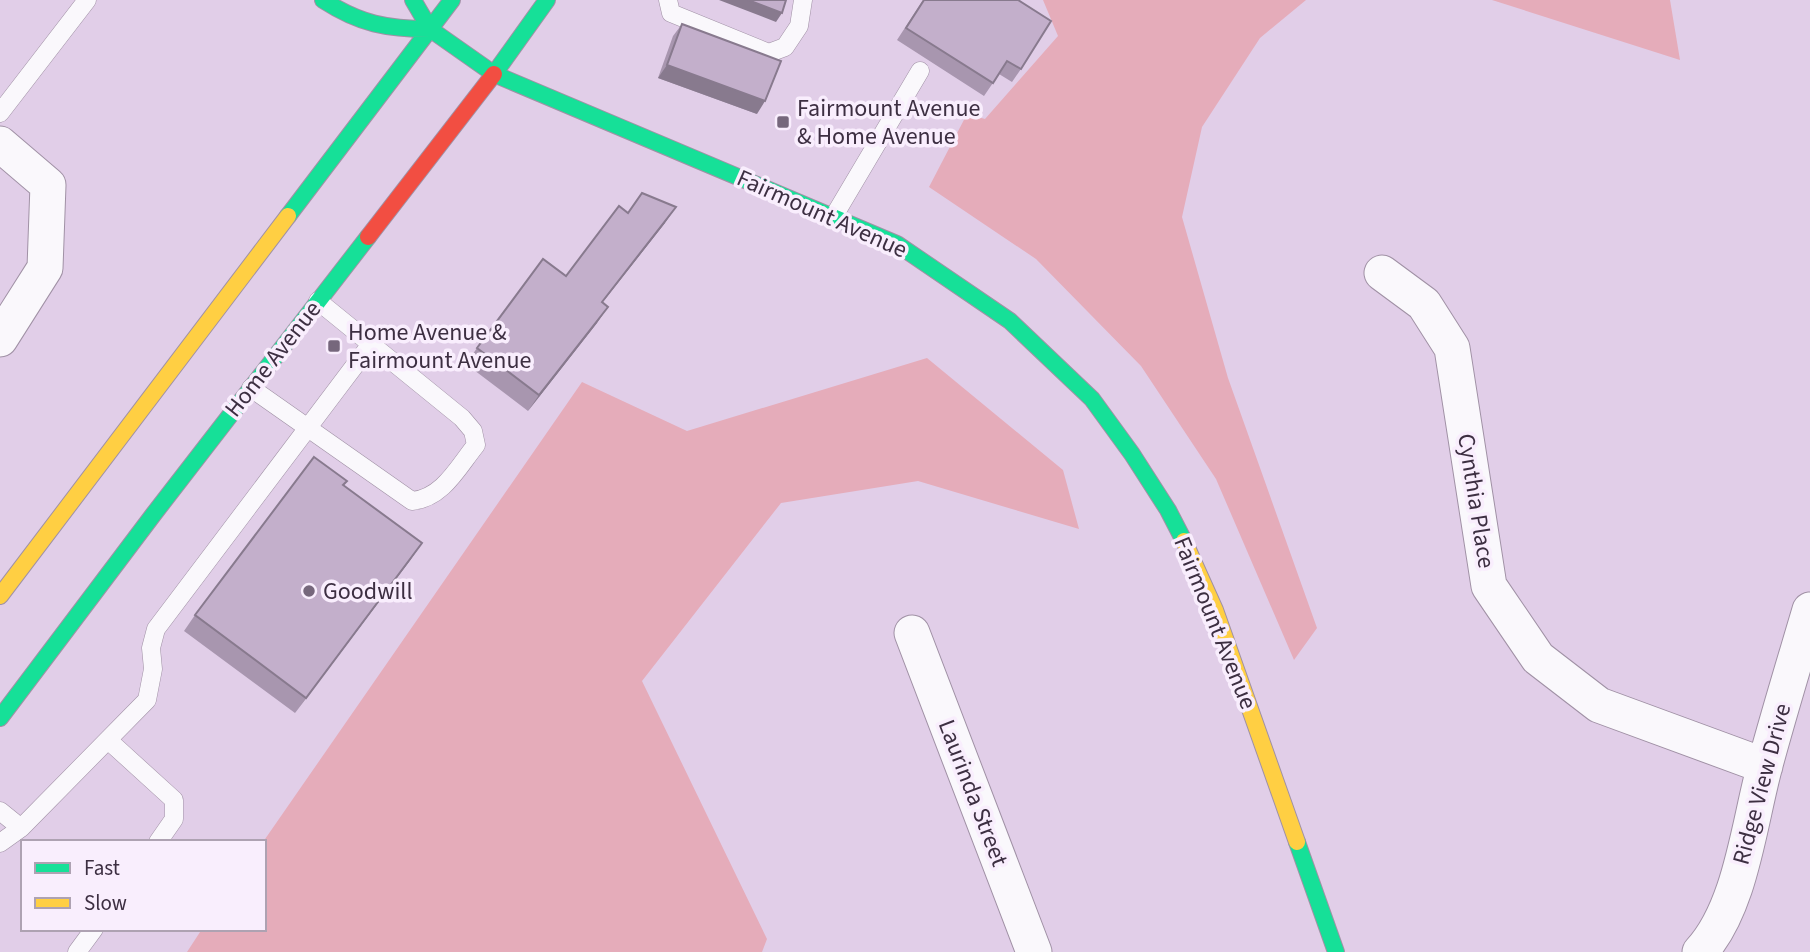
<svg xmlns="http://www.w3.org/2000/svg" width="1810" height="952" font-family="'Source Sans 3',sans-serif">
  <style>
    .green { fill: #e5acba }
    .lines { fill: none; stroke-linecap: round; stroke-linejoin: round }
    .lane-casing { stroke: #a091a5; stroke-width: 19 }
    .street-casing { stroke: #a091a5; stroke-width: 37 }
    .fast-casing { stroke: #a091a5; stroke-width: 18 }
    .slow-casing { stroke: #a091a5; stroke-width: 18 }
    .jam-casing { stroke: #a091a5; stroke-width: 18 }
    .lane { stroke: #faf8fc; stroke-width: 18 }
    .street { stroke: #faf8fc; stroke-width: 35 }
    .fast { stroke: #16e098; stroke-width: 16 }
    .slow { stroke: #ffcf43; stroke-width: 16 }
    .jam { stroke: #f24e42; stroke-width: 16 }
    .wall { fill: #a896af }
    .shaded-wall { fill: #887a8e }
    .building { fill: #c3afcb; stroke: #887a8e; stroke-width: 2 }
    .poi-dot { fill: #76677c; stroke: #f9eefd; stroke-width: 2.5 }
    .labels { text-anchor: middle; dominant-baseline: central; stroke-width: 7; stroke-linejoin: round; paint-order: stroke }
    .poi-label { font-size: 24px; fill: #3d2f42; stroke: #f9eefd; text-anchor: start }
    .street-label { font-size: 24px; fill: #3d2f42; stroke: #f9eefd }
  </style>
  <rect width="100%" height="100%" fill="#e1cee8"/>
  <path class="green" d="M1043 0H1306L1260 38 1202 127 1182 217 1228 378 1317 628 1294 660 1216 479 1141 366 1036 259 929 187 967 114 985 119 1058 36Z
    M1492 0H1670L1680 60Z
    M927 358 1063 470 1079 529 918 481 781 503 642 681 767 939 762 952H187L202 929H264L263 842 582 382 687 431Z"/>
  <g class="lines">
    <g class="lane-casing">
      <path id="lane" d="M668 0 671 13 769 53 785 47 799 26 803 0
        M0 113 87 0
        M834 216 920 71
        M251 388 412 501C443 498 458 467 476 445L473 431 462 418 318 301
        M108 740 174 800V819L158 842
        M0 811 21 828
        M0 843 21 828 147 700 153 669 151 648 156 629 371 344
        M77 952 94 929"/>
    </g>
    <g class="street-casing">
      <path id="street" d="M0 144 48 185 45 268 0 339
        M1382 273 1424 304 1452 348 1489 586 1538 658 1599 705 1765 766
        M912 633 1034 952
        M1700 952C1741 908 1749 823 1765 765 1779 713 1795 661 1810 610"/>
    </g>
    <g class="fast-casing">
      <path id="fast" d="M323 0C360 24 387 29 430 29
        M413 0 430 29 494 74 897 244 1010 321 1092 399 1132 454 1168 510 1184 541
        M430 29 452 0
        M494 74 547 0
        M288 216 430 29
        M0 718 153 515 368 237
        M1297 842 1336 952"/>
    </g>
    <g class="slow-casing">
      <path id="slow" d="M1184 541 1215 610 1297 842
        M0 596 288 216"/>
    </g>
    <g class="jam-casing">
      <path id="jam" d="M368 237 494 74"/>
    </g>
    <use href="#lane" class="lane"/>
    <use href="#street" class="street"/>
    <use href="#fast" class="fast"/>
    <use href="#slow" class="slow"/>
    <use href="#jam" class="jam"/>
  </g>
  <path class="wall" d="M923 0H1018L1021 69 1012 82 999 74 984 96 897 40Z
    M682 24 757 114 658 78 673 36Z
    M628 213 665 223 602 303 597 323 528 411 466 364 477 348 566 276Z
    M347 481 344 485 411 559 295 713 184 631 195 615Z"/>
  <path class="shaded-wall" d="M719 0H748L782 13 776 22Z
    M667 65 765 101 757 114 658 78Z
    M676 207 665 223 590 318 602 302Z
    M608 307 597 323 528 411 539 395Z
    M422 543 411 559 295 713 306 698Z"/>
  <path class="building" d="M748 0H786L782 13Z
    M924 0H1018L1051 21 1021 69 1007 61 993 83 906 28Z
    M682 24 781 61 765 101 667 65Z
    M642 193 676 207 602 302 608 307 539 395 477 348 543 259 566 276 619 206 628 213Z
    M314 457 347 481 343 485 422 543 306 698 195 615Z"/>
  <g class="poi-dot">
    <rect x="776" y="115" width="14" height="14" rx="3.5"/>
    <rect x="327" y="339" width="14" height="14" rx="3.5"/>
    <circle cx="309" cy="591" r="7"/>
  </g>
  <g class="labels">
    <g class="poi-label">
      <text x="797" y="108">Fairmount Avenue<tspan x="797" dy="28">&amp; Home Avenue</tspan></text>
      <text x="348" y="332">Home Avenue &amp;<tspan x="348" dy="28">Fairmount Avenue</tspan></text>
      <text x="323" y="591">Goodwill</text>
    </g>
    <g class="street-label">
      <text transform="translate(822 214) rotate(24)">Fairmount Avenue</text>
      <text transform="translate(273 359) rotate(-52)">Home Avenue</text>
      <text transform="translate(1476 501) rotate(81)">Cynthia Place</text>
      <text transform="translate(1215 623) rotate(68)">Fairmount Avenue</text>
      <text transform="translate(1762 784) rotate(-75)">Ridge View Drive</text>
      <text transform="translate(973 793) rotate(69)">Laurinda Street</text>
    </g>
  </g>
  <rect x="21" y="840" width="245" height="91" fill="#f9eefd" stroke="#aea2b2" stroke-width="2"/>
  <rect x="35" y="863" width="35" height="10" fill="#16e098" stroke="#aea2b2" stroke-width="2"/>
  <text x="84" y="875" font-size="21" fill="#3d2f42">Fast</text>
  <rect x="35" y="898" width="35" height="10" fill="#ffcf43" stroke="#aea2b2" stroke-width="2"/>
  <text x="84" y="910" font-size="21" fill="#3d2f42">Slow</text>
</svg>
